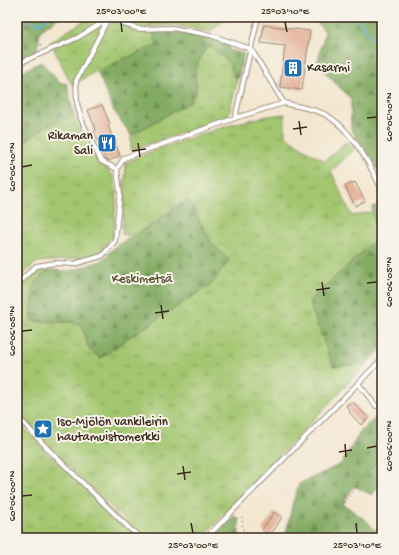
<svg xmlns="http://www.w3.org/2000/svg" width="399" height="555" font-family="'Gochi Hand',sans-serif">
  <style>
    .grass { fill: url(#grass-tufts); stroke: #6f7847 }
    .forest { fill: url(#forest-firs); stroke: #5e6a40 }
    .park { fill: url(#park-crowns); stroke: #6f7847 }
    .lines { fill: none; stroke-linecap: round; stroke-linejoin: round }
    .stream { stroke: #59b2d6; stroke-width: 2 }
    .building { fill: #e1ab91 }
    .service-casing { stroke: #978876; stroke-width: 6 }
    .path { stroke: #978876; stroke-width: 1.5; stroke-dasharray: 1 3; stroke-linecap: butt }
    .service { stroke: #fff; stroke-width: 4 }
    .ticks { fill: none; stroke: #3b2a1e; stroke-width: 1.5 }
    .labels { text-anchor: middle; dominant-baseline: central; stroke-width: 4; stroke-linejoin: round; paint-order: stroke }
    .poi-label { font-size: 13px; fill: #3b2a1e; stroke: #f7f3e8; text-anchor: start }
    .park-label { font-size: 13px; fill: #555132; stroke: #f7f3e8 }
    .neatline { fill: none; stroke: #3b2a1e; stroke-width: 1.5 }
    .ticks-label { font-size: 10px; text-anchor: middle; fill: #3b2a1e }
  </style>
  <defs>
    <pattern id="grass-tufts" width="24" height="20" patternUnits="userSpaceOnUse"><rect width="24" height="20" fill="#a3c670"/><path d="M3 7l-1-3M5 7V3M7 7l1-3M15 17l-1-3M17 17v-4M19 17l1-3" fill="none" stroke="#86a15b"/></pattern>
    <pattern id="forest-firs" width="22" height="20" patternUnits="userSpaceOnUse"><rect width="22" height="20" fill="#82ab62"/><path d="M5 1l3.5 6h-7zM16 11l3.5 6h-7z" fill="#6c8b50"/></pattern>
    <pattern id="park-crowns" width="20" height="18" patternUnits="userSpaceOnUse"><rect width="20" height="18" fill="#a3c670"/><path d="M2 6a3 3 0 1 1 6 0M12 15a3 3 0 1 1 6 0" fill="none" stroke="#86a15b"/></pattern>
  </defs>
  <rect width="100%" height="100%" fill="#f7f3e8"/>
  <filter id="ink" filterUnits="userSpaceOnUse"><feTurbulence type="fractalNoise" baseFrequency=".025" numOctaves="2"/><feDisplacementMap in="SourceGraphic" scale="8" xChannelSelector="R" yChannelSelector="G"/><feConvolveMatrix kernelMatrix="1 2 1 2 8 2 1 2 1" color-interpolation-filters="sRGB"/></filter>
  <filter id="wash" filterUnits="userSpaceOnUse"><feTurbulence type="fractalNoise" baseFrequency=".012" numOctaves="4" result="noise"/><feDisplacementMap in="SourceGraphic" scale="16" xChannelSelector="R" yChannelSelector="G"/><feGaussianBlur stdDeviation="0.9" result="paint"/><feColorMatrix in="noise" values="0 0 0 0 0 0 0 0 0 0 0 0 0 0 0 0 0 1.4 0 .05"/><feComposite in="paint" operator="in"/></filter>
  <g filter="url(#wash)">
    <rect width="100%" height="100%" fill="#f3e6cf"/>
    <path class="grass" d="M151 17H229L210 32 173 25 151 26Z
      M208 45 229 62 234 77 238 78 228 117 131 150V135L190 102 196 91 195 68Z
      M285 114V135L301 147 325 161 346 142 354 150 331 171 352 216 372 212 380 237 309 301 333 366 366 364 202 538H144L78 476 17 413V288L41 268 48 270 33 286 32 321 81 323 89 349 101 358 229 260 210 241 188 199 134 236 122 234 126 162C148 152 170 145 193 137 223 127 253 117 285 114Z
      M74 116 83 136 95 156 112 175 117 192 113 236 99 254 65 260 37 262 17 280V147L48 125Z
      M17 420 42 447 140 538H25L19 527 17 516Z"/>
    <path class="forest" d="M17 17H59L40 31 37 50 17 58Z
      M313 17H382V176L351 129V99L317 64 325 32Z
      M170 31 210 38 229 43V50L244 54 238 78 234 77 229 62 208 45 195 68 196 91 190 102 131 135 114 111 97 71 156 44 151 32Z
      M41 62 59 82 67 84 74 116 48 125 17 147V74Z
      M188 199 210 241 229 260 212 284 131 336 101 358 89 349 81 323 59 321H32L33 286 48 270 71 271 101 261 117 245 154 224Z
      M382 203V349L366 364 333 366 309 301 379 237 372 212 373 207Z
      M382 412V482L372 495 354 486 343 504 368 522 375 531 382 525V538H273L285 537 293 502 299 484 341 464 361 431Z
      M234 516 239 519V538H213Z"/>
    <path class="park" d="M90 17H147L157 44 97 71 72 85 50 42Z"/>
    <g class="lines">
      <path class="stream" d="M26 17 38 24 49 17
        M357 17 382 54"/>
    </g>
    <g id="blocks">
      <path class="building" d="M264 25 310 31 302 90 280 87 285 46 261 43Z
        M102 105 110 124 108 126 120 156 108 161 105 159 94 131 96 130 88 110Z
        M355 182 365 201 355 206 345 186Z
        M352 401 368 418 361 425 349 412 350 411 346 406Z
        M274 512 282 517 271 535 262 530Z"/>
    </g>
  </g>
  <g filter="url(#ink)">
    <use href="#blocks" fill-opacity="0" stroke="#978876" stroke-width="1"/>
    <g class="lines">
      <g class="service-casing">
        <path id="service" d="M109 17 76 81 77 103 81 119 101 161 117 169
          M109 19 139 29 172 28 210 35 251 49 284 103C299 107 318 109 331 118 353 133 371 166 382 190
          M17 64 77 38 108 19
          M235 118 258 17
          M17 284 36 266 55 263 74 264 102 256 115 241 120 193 117 169 124 158 235 118 284 103
          M358 383 376 406
          M17 416 50 451 131 530 142 538
          M206 538 382 359"/>
      </g>
      <path class="path" d="M17 18C31 22 33 40 43 47
        M242 517 244 538
        M243 529 258 538
        M321 538 323 525 340 508 374 462 382 461"/>
      <use href="#service" class="service"/>
    </g>
  </g>
  <path class="ticks" d="M121 22 122 32M285 22 287 32M367 118 377 117M299 121 301 135M293 129 307 127M138 143 140 157M132 151 146 149M22 167 32 165M322 282 324 296M367 283 377 282M316 290 330 288M161 305 163 319M155 313 169 311M22 331 32 330M345 444 346 457M367 448 377 446M339 452 352 450M183 466 185 480M177 474 191 472M22 496 32 495M191 523 193 533M356 523 357 533"/>
  <defs>
    <g id="building-square" transform="scale(1)"><rect x="-9" y="-9" width="18" height="18" rx="4" fill="#1f6fb2" stroke="#f7f3e8"/><path d="M-4-6H4V6H1V3H-1V6H-4ZM-2.5-4.3h1.7v1.8h-1.7ZM.8-4.3h1.7v1.8H.8ZM-2.5-1h1.7V.8h-1.7ZM.8-1h1.7V.8H.8Z" fill="#fff"/></g>
    <g id="restaurant-square" transform="scale(1)"><rect x="-9" y="-9" width="18" height="18" rx="4" fill="#1f6fb2" stroke="#f7f3e8"/><path d="M-5-6h1v4h1v-4h1v4h1v-4h1v5L-1.5 .5V6h-2V.5L-5-1ZM5-6V6H3V1.5H1.5Q1.5-4 5-6Z" fill="#fff"/></g>
    <g id="sight-square" transform="scale(1)"><rect x="-9" y="-9" width="18" height="18" rx="4" fill="#1f6fb2" stroke="#f7f3e8"/><path d="M0-6L1.8-2.2L6-1.7L2.9 1.2L3.7 5.4L0 3.3L-3.7 5.4L-2.9 1.2L-6-1.7L-1.8-2.2Z" fill="#fff"/></g>
  </defs>
  <g fill-rule="evenodd">
    <use href="#building-square" x="293" y="68"/>
    <use href="#restaurant-square" x="107" y="143"/>
    <use href="#sight-square" x="43" y="429"/>
  </g>
  <g class="labels">
    <g class="poi-label">
      <text x="307" y="68">Kasarmi</text>
      <text x="93" y="136" text-anchor="end">Rikaman<tspan x="93" dy="15">Sali</tspan></text>
      <text x="57" y="422">Iso-Mjölön vankileirin<tspan x="57" dy="15">hautamuistomerkki</tspan></text>
    </g>
    <g class="park-label">
      <text x="142" y="279">Keskimetsä</text>
    </g>
  </g>
  <rect width="399" height="555" fill="none" stroke="#f7f3e8" stroke-width="44"/>
  <rect x="22" y="22" width="355" height="511" class="neatline"/>
  <g class="ticks-label">
    <text x="121" y="14">25°03'00"E</text>
    <text x="285" y="14">25°03'10"E</text>
    <text transform="translate(388 117) rotate(-90)" y="4">60°06'10"N</text>
    <text transform="translate(11 167) rotate(-90)" y="4">60°06'10"N</text>
    <text transform="translate(388 282) rotate(-90)" y="4">60°06'05"N</text>
    <text transform="translate(11 331) rotate(-90)" y="4">60°06'05"N</text>
    <text transform="translate(388 446) rotate(-90)" y="4">60°06'00"N</text>
    <text transform="translate(11 496) rotate(-90)" y="4">60°06'00"N</text>
    <text x="193" y="548">25°03'00"E</text>
    <text x="357" y="548">25°03'10"E</text>
  </g>
</svg>
